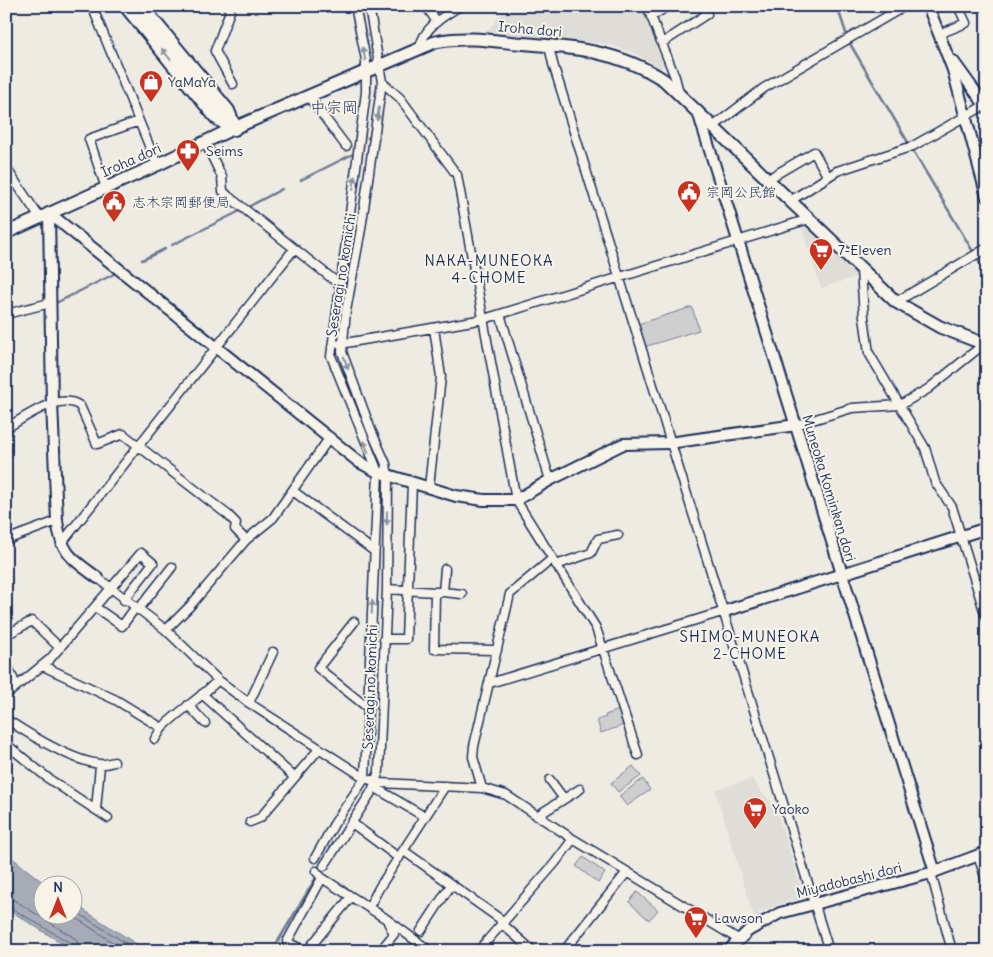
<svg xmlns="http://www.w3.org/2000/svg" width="993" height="957" font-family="Delius,'Klee One',sans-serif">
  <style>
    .built { fill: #deddd8 }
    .green { fill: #cfcfcf; stroke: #757f96 }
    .water { fill: #a6abb5; stroke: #6e7992 }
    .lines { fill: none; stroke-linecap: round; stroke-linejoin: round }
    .shore { stroke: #536181; stroke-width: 1 }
    .stream { stroke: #6e7992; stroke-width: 2.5 }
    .street-casing { stroke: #1b2f5e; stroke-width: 11 }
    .secondary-casing { stroke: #1b2f5e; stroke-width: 14 }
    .primary-casing { stroke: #1b2f5e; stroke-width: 15 }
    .highway-casing { stroke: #1b2f5e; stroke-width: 18 }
    .street { stroke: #f7f3e8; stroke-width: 8 }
    .secondary { stroke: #f7f3e8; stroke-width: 10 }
    .primary { stroke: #f7f3e8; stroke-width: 11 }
    .highway { stroke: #f7f3e8; stroke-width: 14 }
    .oneway { fill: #8991a3 }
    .labels { text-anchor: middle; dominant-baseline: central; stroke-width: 4; stroke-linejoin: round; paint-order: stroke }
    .street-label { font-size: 14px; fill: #1b2f5e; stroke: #f7f3e8 }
    .poi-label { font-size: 14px; fill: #1b2f5e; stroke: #f7f3e8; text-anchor: start }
    .neighbourhood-label { font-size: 15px; letter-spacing: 1px; fill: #1b2f5e; stroke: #f7f3e8 }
    .quarter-label { font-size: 16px; fill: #1b2f5e; stroke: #f7f3e8 }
  </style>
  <rect width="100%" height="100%" fill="#eeebe2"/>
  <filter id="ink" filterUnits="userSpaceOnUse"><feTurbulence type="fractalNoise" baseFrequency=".02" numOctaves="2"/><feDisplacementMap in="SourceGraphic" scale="10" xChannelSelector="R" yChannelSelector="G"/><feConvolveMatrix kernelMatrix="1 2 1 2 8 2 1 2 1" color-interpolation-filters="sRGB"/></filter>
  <g filter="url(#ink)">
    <path class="built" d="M502 6H641L664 66 659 68 636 54 615 46 598 43 486 33 505 10Z
      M806 224 858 276 821 288 801 226Z
      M752 779 763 794 775 805 803 894 800 899 787 901 761 912 754 918 715 790Z"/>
    <path class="green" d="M692 307 699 330 644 347 638 324Z
      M619 710 624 725 601 733 597 720 606 717 605 715Z
      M633 766 641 776 618 792 611 783Z
      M643 779 650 790 627 806 619 796Z
      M583 857 605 873 598 883 576 866Z
      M637 892 658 910 649 920 629 902Z"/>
    <path class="water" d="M6 853 45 884H42V914H72L73 903 147 951H74L9 910 6 908Z"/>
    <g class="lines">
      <path class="shore" d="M6 899 14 900 76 939 81 951
        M6 905 72 944 75 951
        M72 909 138 951
        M70 914 126 951"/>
      <path class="stream" d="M837 6 846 33
        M849 42 909 144
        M368 138 369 137
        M912 149 987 275
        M301 180 355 153
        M248 207 282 189
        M172 245 238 212
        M142 260 165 249
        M58 302 114 274
        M277 943 317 876
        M272 951 274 947"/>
      <g class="street-casing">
        <path id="street" d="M92 6 157 165
          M227 6 230 11 215 51 233 84
          M426 6 437 22
          M647 6 675 77 679 92
          M651 17 668 6
          M939 34 966 23 958 6
          M662 43 707 14 702 6
          M549 46 553 64 829 951
          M420 47C424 27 444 16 460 6
          M382 82 400 98 457 175 516 500 596 628 638 755
          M309 97 346 146
          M714 126 764 88 905 6
          M205 142 222 177 223 191 228 196 339 284
          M6 168 40 218
          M768 179 814 152 828 177
          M106 188 89 139 139 121
          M790 201 837 171 913 146 987 104
          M861 270 864 317 869 353 925 448 935 482 952 507 987 620
          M896 302 987 248
          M6 314 50 303
          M500 314 550 480
          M340 344 484 319 809 219
          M796 425 852 408 900 405 928 389 984 344
          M6 428C25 418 58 391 80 406L97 444 123 434 228 515 236 523 235 529 246 540
          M429 487 441 377 434 328
          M293 491 374 551
          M6 540 57 521
          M61 544 294 249
          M556 565 591 553 598 539 618 535
          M98 578 166 630 218 680 249 703 365 778 380 783 482 788 506 795 573 839 738 939
          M387 589 435 592 434 649 497 650
          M435 592H443L445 569
          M443 592 462 594
          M95 607 122 626 135 608
          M138 610 172 567
          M354 622 318 668 368 708
          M166 630 190 606 246 540 273 518 330 437
          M6 635 32 621 60 648
          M384 639H406L412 483
          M6 663 16 685
          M43 666 116 700 162 728C180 710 201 698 218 680
          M490 683 722 612
          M202 694 294 777
          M6 695 50 659 141 553 153 563 124 600
          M249 703 273 652
          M188 705 205 723
          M6 719C30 735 70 760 99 764 104 765 110 763 114 762
          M155 739 162 728
          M6 744 49 779 108 818
          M550 780 564 799 580 789
          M376 781 379 790 425 817
          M482 788 473 757 474 746 510 594 552 559
          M96 810 100 765
          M537 816 564 799
          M250 822 260 818 319 749
          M352 823 399 858
          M404 851 503 921
          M978 855 987 883
          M315 858 334 824 365 778 378 472 331 356 366 92V60L355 6
          M324 866 372 791 379 771 387 589 388 476 386 464 371 430 342 352 346 311 361 229 382 82 369 6
          M316 871 322 878 385 918 430 951
          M931 873 952 951
          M369 907 379 888 445 786
          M501 923 533 951
          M421 931 451 885
          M305 951 287 942 322 878
          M307 951 351 897
          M380 951 394 934 388 922
          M478 951 555 863 573 839
          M564 951 627 872"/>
      </g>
      <g class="secondary-casing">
        <path id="secondary" d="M928 6 953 70 987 197
          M953 61 987 108
          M698 112 935 872
          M49 213 359 462 378 472 456 496 484 500H516L550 480 623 444 669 443 796 425
          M49 213 52 403 57 521C62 555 72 559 98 578
          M722 612 987 528
          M728 951 748 931 780 913 931 873 987 852"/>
      </g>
      <g class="primary-casing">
        <path id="primary" d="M6 233 157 165 234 128 435 42C462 36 489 40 516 43 569 47 618 50 664 80L896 302 940 327 987 345"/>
      </g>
      <g class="highway-casing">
        <path id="highway" d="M127 6 217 117 234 128
          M140 6 227 111 234 128"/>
      </g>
      <use href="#street" class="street"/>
      <use href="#secondary" class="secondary"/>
      <use href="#primary" class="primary"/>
      <use href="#highway" class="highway"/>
    </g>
    <defs><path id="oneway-solid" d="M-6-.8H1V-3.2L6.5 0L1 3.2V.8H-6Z" transform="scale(1.25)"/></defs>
    <g class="oneway">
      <use href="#oneway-solid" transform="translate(166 54) rotate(-129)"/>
      <use href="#oneway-solid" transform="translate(364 54) rotate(-101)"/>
      <use href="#oneway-solid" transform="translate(378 114) rotate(98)"/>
      <use href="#oneway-solid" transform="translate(354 183) rotate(-82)"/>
      <use href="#oneway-solid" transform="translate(346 363) rotate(71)"/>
      <use href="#oneway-solid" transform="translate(366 447) rotate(-114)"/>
      <use href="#oneway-solid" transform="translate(387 518) rotate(90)"/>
      <use href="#oneway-solid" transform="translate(372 607) rotate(-88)"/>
    </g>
  </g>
  <defs>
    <g id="shop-pin" transform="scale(1.25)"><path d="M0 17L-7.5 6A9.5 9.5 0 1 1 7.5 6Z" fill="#c8321e" stroke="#f7f3e8"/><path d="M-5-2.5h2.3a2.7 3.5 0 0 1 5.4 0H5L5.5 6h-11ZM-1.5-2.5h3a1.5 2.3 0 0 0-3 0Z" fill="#fff"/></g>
    <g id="pharmacy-pin" transform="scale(1.25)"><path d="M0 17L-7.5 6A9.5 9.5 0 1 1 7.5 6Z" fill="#c8321e" stroke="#f7f3e8"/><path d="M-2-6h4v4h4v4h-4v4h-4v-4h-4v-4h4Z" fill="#fff"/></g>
    <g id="civic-pin" transform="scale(1.25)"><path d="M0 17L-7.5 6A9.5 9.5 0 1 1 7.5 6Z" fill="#c8321e" stroke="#f7f3e8"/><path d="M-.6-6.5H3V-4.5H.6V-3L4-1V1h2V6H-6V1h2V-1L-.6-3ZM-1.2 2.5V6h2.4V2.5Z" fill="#fff"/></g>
    <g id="supermarket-pin" transform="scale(1.25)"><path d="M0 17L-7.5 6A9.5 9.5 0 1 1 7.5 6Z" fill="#c8321e" stroke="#f7f3e8"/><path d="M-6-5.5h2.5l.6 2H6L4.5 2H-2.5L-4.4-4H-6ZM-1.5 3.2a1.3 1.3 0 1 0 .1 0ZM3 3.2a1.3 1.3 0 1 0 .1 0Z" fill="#fff"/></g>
  </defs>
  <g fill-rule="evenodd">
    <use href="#shop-pin" x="151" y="82"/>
    <use href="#pharmacy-pin" x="188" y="151"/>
    <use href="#civic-pin" x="689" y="192"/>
    <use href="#civic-pin" x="114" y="202"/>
    <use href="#supermarket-pin" x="821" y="250"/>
    <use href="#supermarket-pin" x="755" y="809"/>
    <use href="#supermarket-pin" x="696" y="918"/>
  </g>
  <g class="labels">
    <g class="street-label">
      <text transform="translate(530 29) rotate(5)">Iroha dori</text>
      <text transform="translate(131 160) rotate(-24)">Iroha dori</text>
      <text transform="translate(341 275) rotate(-81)">Seseragi no komichi</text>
      <text transform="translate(829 488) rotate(73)">Muneoka Kominkan dori</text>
      <text transform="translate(370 687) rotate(-88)">Seseragi no komichi</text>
      <text transform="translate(849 880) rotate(-14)">Miyadobashi dori</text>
    </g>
    <g class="poi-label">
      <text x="168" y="82">YaMaYa</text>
      <text x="206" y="151">Seims</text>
      <text x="706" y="192">宗岡公民館</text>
      <text x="132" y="202">志木宗岡郵便局</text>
      <text x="838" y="250">7-Eleven</text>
      <text x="772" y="809">Yaoko</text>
      <text x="714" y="918">Lawson</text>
    </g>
    <g class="neighbourhood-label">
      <text x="489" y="260">NAKA-MUNEOKA<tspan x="489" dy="17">4-CHOME</tspan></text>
      <text x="750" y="636">SHIMO-MUNEOKA<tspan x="750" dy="17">2-CHOME</tspan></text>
    </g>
    <g class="quarter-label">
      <text x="334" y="107">中宗岡</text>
    </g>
  </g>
  <rect width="993" height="957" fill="none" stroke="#f7f3e8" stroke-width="25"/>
  <rect x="12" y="12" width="968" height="932" fill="none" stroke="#1b2f5e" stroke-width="2" filter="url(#ink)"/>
  <g transform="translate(58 900)"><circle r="24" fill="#f7f3e8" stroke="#9fa5b1"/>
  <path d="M0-4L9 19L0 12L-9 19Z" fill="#c8321e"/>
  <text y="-8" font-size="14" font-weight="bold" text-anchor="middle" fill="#1b2f5e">N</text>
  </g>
</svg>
